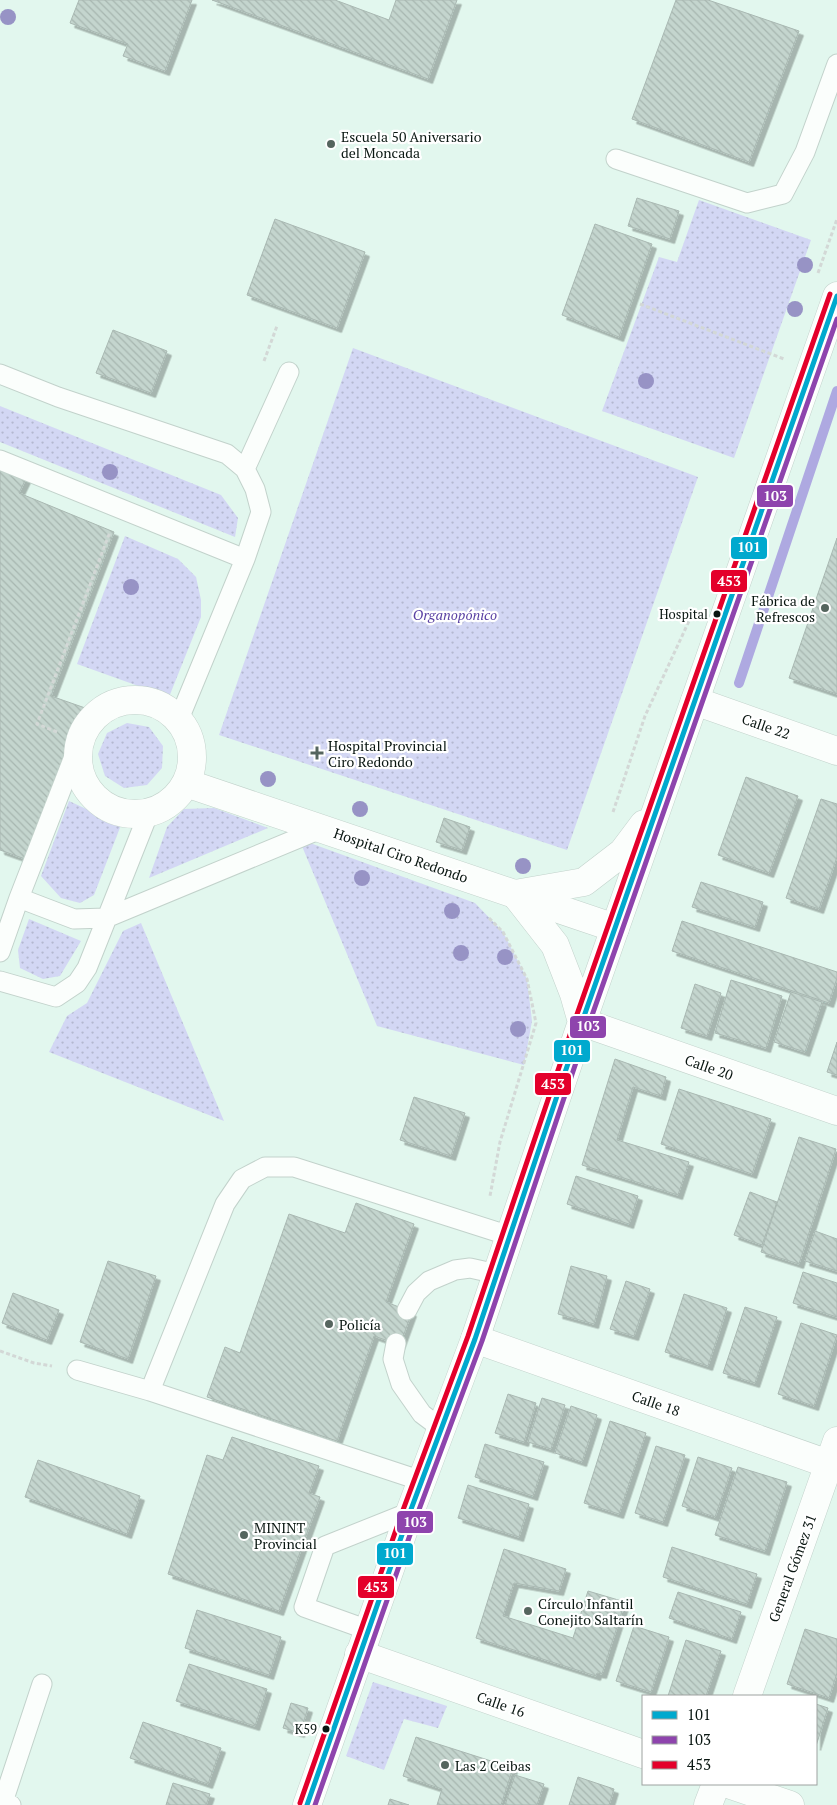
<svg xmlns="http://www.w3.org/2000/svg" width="837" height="1805" font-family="'PT Serif',serif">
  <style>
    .grass { fill: url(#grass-dots) }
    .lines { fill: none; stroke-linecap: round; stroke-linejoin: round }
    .stream { stroke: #aea9e1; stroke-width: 10 }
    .building { fill: url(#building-back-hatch); stroke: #a9b8b2; filter: url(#shadow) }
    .service-casing { stroke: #c2d2cb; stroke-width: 21 }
    .minor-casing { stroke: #c2d2cb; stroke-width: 29 }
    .tertiary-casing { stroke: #c2d2cb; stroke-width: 29 }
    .primary-casing { stroke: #c2d2cb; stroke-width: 29 }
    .path { stroke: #d3d8d6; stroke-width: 3; stroke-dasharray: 4 2.5; stroke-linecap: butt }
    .service { stroke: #fbfefc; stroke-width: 19 }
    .minor { stroke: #fbfefc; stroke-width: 28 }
    .tertiary { stroke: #fbfefc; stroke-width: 28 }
    .primary { stroke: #fbfefc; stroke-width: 28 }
    .bus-1-casing { stroke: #fff; stroke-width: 9 }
    .bus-2-casing { stroke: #fff; stroke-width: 9 }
    .bus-3-casing { stroke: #fff; stroke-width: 9 }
    .bus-1 { stroke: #00a9ce; stroke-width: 5 }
    .bus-2 { stroke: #8e44ad; stroke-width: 5 }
    .bus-3 { stroke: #e4002b; stroke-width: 5 }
    .tree { fill: #9793c5 }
    .poi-dot { fill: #55655e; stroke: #fff; stroke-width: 2 }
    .bus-dot { fill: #091611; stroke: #fff; stroke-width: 2 }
    .labels { text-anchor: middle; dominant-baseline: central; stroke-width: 4.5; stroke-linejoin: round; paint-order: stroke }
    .bus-label { font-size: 13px; fill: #091611; stroke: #fff; text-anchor: end }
    .poi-label { font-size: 14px; fill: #091611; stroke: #fff; text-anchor: start }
    .park-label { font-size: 14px; font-style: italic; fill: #5a41a3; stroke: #fff }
    .street-label { font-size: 14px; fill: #091611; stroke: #fff }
    .line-badge { stroke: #fff; stroke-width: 2 }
    .badge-label { font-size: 14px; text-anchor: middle; font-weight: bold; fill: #fff }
  </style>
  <defs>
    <pattern id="grass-dots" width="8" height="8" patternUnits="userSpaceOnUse" patternTransform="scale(1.25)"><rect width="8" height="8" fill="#d3d7f4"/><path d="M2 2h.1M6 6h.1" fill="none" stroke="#b4b8d0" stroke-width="1.8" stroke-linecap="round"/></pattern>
    <pattern id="building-back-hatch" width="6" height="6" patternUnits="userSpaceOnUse" patternTransform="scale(1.25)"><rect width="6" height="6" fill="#c4d5ce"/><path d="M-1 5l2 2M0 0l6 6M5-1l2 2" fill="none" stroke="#a7b6b0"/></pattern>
    <filter id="shadow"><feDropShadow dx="4.5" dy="4.5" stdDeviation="0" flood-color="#0004"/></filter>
  </defs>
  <rect width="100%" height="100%" fill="#e2f7ee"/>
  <path class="grass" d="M699 200 811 240 734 458 602 411 659 257 677 262Z
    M353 348 698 477 567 850 219 735Z
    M0 406 221 495 238 518 235 537 0 442Z
    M125 536 178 559 196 577 201 600V617L169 697 77 664Z
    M127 723 149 727 163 746 162 768 147 785 124 788 105 776 98 754 107 733Z
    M69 801 121 825 94 895 80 903 61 898 41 876Z
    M214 808 268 828 149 878 167 827 184 809Z
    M299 839 475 903 503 932 527 979 532 1021 524 1065 377 1026Z
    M29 919 81 941 60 976 43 979 20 968 18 950Z
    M141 923 224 1121 49 1052 67 1016 87 1003 123 931Z
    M373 1682 447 1706 438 1728 404 1719 384 1770 346 1756Z"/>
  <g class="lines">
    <path class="stream" d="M739 683 837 391"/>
  </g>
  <path class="building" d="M79 0H192L165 71 123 56 128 44 70 23Z
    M212 0H335L389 20 396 0H457L428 79Z
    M676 0H708L799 31 749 162 632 119Z
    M637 198 679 211 670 239 628 226Z
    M275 219 365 252 337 328 247 295Z
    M595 224 652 244 619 337 562 315Z
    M113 330 167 351 151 393 96 373Z
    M0 451 33 464 19 493 114 532 51 696 88 709 28 860 0 850Z
    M837 538V694L789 678Z
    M746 777 798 796 769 873 718 855Z
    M821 799 837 804V857L819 909 786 898Z
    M444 818 470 827 462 850 436 842Z
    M701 882 763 902 755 927 692 907Z
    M682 921 837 972V978L829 1003 672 951Z
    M731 980 782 996 766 1048 715 1033Z
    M695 984 721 993 707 1036 681 1028Z
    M791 992 822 1002 805 1052 774 1042Z
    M837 1042V1075L827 1072Z
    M615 1059 666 1077 661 1096 633 1087 617 1140 689 1162 678 1195 582 1165Z
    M679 1089 771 1119 752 1174 661 1144Z
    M414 1097 465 1113 451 1156 400 1140Z
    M799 1137 836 1149 799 1264 761 1252Z
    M576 1176 638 1196 629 1224 567 1204Z
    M750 1192 777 1202 762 1245 734 1235Z
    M356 1203 414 1224 386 1302 412 1312 400 1345 374 1336 337 1441 207 1397 225 1347 240 1353 289 1214 345 1233Z
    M815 1231 837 1239V1271L805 1261Z
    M108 1261 156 1276 128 1359 80 1342Z
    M571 1266 607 1276 594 1324 558 1314Z
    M803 1272 837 1283V1317L793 1303Z
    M626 1281 650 1289 634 1336 610 1329Z
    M13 1293 59 1310 47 1340 2 1323Z
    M684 1294 727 1308 708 1366 665 1352Z
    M745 1307 777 1317 755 1383 723 1373Z
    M801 1323 837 1335 814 1406 778 1394Z
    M508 1394 536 1403 524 1442 495 1433Z
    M542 1398 565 1405 551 1449 528 1442Z
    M571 1406 597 1415 582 1462 555 1453Z
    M610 1421 646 1433 619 1514 584 1503Z
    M232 1437 319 1466 309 1493 320 1497 279 1611 168 1574 207 1455 223 1460Z
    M485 1444 544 1462 533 1496 475 1477Z
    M656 1446 685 1455 663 1522 635 1513Z
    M698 1457 732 1468 715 1517 682 1506Z
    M38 1460 140 1496 127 1534 25 1497Z
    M738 1467 787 1482 765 1551 715 1535Z
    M468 1485 529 1504 519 1537 458 1518Z
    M672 1547 757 1574 747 1604 663 1577Z
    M504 1549 566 1569 559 1591 514 1583 503 1616 573 1638 588 1591 625 1602 602 1674 597 1673 596 1676 476 1638Z
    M678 1592 741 1612 732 1639 669 1618Z
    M197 1610 281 1637 269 1675 185 1648Z
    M634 1626 669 1637 651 1692 616 1681Z
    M805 1629 837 1639V1673L829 1698 787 1684Z
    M686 1640 721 1651 706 1696H668Z
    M189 1664 267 1689 255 1726 176 1701Z
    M291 1703 308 1708 300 1733 283 1728Z
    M816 1704 828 1708 816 1746Z
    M143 1722 221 1748 208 1784 130 1758Z
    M416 1737 513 1768 501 1805H437L442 1789 403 1776Z
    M515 1775 544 1784 537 1805H505Z
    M578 1777 614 1789 609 1805H569Z
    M173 1783 210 1794 206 1805H166Z
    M390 1799 409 1805H388Z"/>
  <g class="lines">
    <g class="service-casing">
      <path id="service" d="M616 159 747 203 783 194 805 152 837 64
        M0 374 58 397 227 454 245 469 255 489 261 512 245 559 179 719
        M0 460 245 559
        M245 469 289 372
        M19 898 74 919 106 918 323 828
        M0 952 19 898 80 741
        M0 981 56 997 77 983 87 968 149 812
        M407 1310 416 1293 429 1281 455 1270 470 1268 497 1274
        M396 1343 393 1359 401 1384 422 1414 442 1429
        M77 1370 150 1391 422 1481
        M150 1391 225 1204 242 1179 265 1167H294L510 1236
        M368 1630 304 1607 325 1546 410 1512
        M11 1805 3 1802 42 1684"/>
    </g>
    <g class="minor-casing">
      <path id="minor" d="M78 757a57 57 0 1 1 114 0a57 57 0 1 1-114 0Z
        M186 783 615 928
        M475 1339 837 1467
        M359 1654 643 1754
        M747 1696 837 1441
        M728 1784 790 1805
        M708 1805 716 1784"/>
    </g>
    <g class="tertiary-casing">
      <path id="tertiary" d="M695 701 837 751
        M582 1022 837 1111"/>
    </g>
    <g class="primary-casing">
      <path id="primary" d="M582 1022 574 994 555 945 515 894 584 882 623 852 644 824
        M307 1805 410 1512 475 1339 582 1022 837 296"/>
    </g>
    <path class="path" d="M818 273 837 219
      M640 304 784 359
      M264 361 277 326
      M57 732 37 724 110 532
      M613 812 645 716 689 621
      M489 918 503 932 527 979 536 1023 500 1142 490 1196
      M0 1351 34 1363 52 1366"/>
    <use href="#service" class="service"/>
    <use href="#minor" class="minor"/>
    <use href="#tertiary" class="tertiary"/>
    <use href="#primary" class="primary"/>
    <g class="bus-1-casing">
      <path id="bus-1" d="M307 1805 410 1512 475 1339 582 1022 837 296"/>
    </g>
    <g class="bus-2-casing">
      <path id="bus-2" d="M315 1805 417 1515 482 1341 589 1024 837 319"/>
    </g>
    <g class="bus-3-casing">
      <path id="bus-3" d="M300 1803 403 1510 468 1336 575 1020 830 294"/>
    </g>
    <use href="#bus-1" class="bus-1"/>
    <use href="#bus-2" class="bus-2"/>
    <use href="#bus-3" class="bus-3"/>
  </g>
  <g class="tree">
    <circle cx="8" cy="17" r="8"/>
    <circle cx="805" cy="265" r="8"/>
    <circle cx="795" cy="309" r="8"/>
    <circle cx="646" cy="381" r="8"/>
    <circle cx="110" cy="472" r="8"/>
    <circle cx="131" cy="587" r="8"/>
    <circle cx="268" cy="779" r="8"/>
    <circle cx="360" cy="809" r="8"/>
    <circle cx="523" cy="866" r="8"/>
    <circle cx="362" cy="878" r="8"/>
    <circle cx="452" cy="911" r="8"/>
    <circle cx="461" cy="953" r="8"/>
    <circle cx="505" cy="957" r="8"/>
    <circle cx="518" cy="1029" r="8"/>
  </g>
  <g class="poi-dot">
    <circle cx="331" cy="144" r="5"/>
    <circle cx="825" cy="608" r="5"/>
    <path d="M314.5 745.5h5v5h5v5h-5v5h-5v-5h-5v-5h5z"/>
    <circle cx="329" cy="1324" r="5"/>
    <circle cx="244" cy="1535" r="5"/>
    <circle cx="528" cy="1611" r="5"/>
    <circle cx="445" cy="1765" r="5"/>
  </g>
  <g class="bus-dot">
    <circle cx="717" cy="614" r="4.5"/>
    <circle cx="326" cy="1729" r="4.5"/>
  </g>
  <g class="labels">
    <g class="bus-label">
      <text x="708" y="614">Hospital</text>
      <text x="317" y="1729">K59</text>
    </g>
    <g class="poi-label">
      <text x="341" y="136">Escuela 50 Aniversario<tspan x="341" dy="16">del Moncada</tspan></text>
      <text x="815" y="600" text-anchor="end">Fábrica de<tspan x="815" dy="16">Refrescos</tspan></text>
      <text x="328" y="745">Hospital Provincial<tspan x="328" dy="16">Ciro Redondo</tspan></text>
      <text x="339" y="1324">Policía</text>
      <text x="254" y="1527">MININT<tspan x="254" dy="16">Provincial</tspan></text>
      <text x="538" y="1603">Círculo Infantil<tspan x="538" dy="16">Conejito Saltarín</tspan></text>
      <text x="455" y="1765">Las 2 Ceibas</text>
    </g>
    <g class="park-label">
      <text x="455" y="614">Organopónico</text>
    </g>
    <g class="street-label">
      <text transform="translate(766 726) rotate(19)">Calle 22</text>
      <text transform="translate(401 855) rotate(19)">Hospital Ciro Redondo</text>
      <text transform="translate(709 1067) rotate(19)">Calle 20</text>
      <text transform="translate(656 1403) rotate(19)">Calle 18</text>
      <text transform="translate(792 1568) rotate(-70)">General Gómez 31</text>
      <text transform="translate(501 1704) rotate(19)">Calle 16</text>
    </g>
  </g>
  <g class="line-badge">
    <rect x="756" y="484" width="38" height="24" rx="5" fill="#8e44ad"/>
    <rect x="730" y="536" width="38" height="24" rx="5" fill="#00a9ce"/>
    <rect x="710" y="569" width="38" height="24" rx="5" fill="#e4002b"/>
    <rect x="569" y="1015" width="38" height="24" rx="5" fill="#8e44ad"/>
    <rect x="553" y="1039" width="38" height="24" rx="5" fill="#00a9ce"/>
    <rect x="534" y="1072" width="38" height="24" rx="5" fill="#e4002b"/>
    <rect x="396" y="1510" width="38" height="24" rx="5" fill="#8e44ad"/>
    <rect x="376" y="1542" width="38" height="24" rx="5" fill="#00a9ce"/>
    <rect x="357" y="1575" width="38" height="24" rx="5" fill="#e4002b"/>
  </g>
  <g class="badge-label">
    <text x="775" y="501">103</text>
    <text x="749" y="552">101</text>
    <text x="729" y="586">453</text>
    <text x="588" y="1031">103</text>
    <text x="572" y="1055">101</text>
    <text x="553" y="1089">453</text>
    <text x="415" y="1527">103</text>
    <text x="395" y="1558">101</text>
    <text x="376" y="1592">453</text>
  </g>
  <rect x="642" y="1695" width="175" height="90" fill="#ffffff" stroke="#9da2a0"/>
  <rect x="652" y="1711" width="25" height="8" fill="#00a9ce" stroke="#9da2a0"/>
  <text x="687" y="1720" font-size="15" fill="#091611">101</text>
  <rect x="652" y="1736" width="25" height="8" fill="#8e44ad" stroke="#9da2a0"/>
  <text x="687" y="1745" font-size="15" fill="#091611">103</text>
  <rect x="652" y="1761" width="25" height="8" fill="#e4002b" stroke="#9da2a0"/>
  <text x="687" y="1770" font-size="15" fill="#091611">453</text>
</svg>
